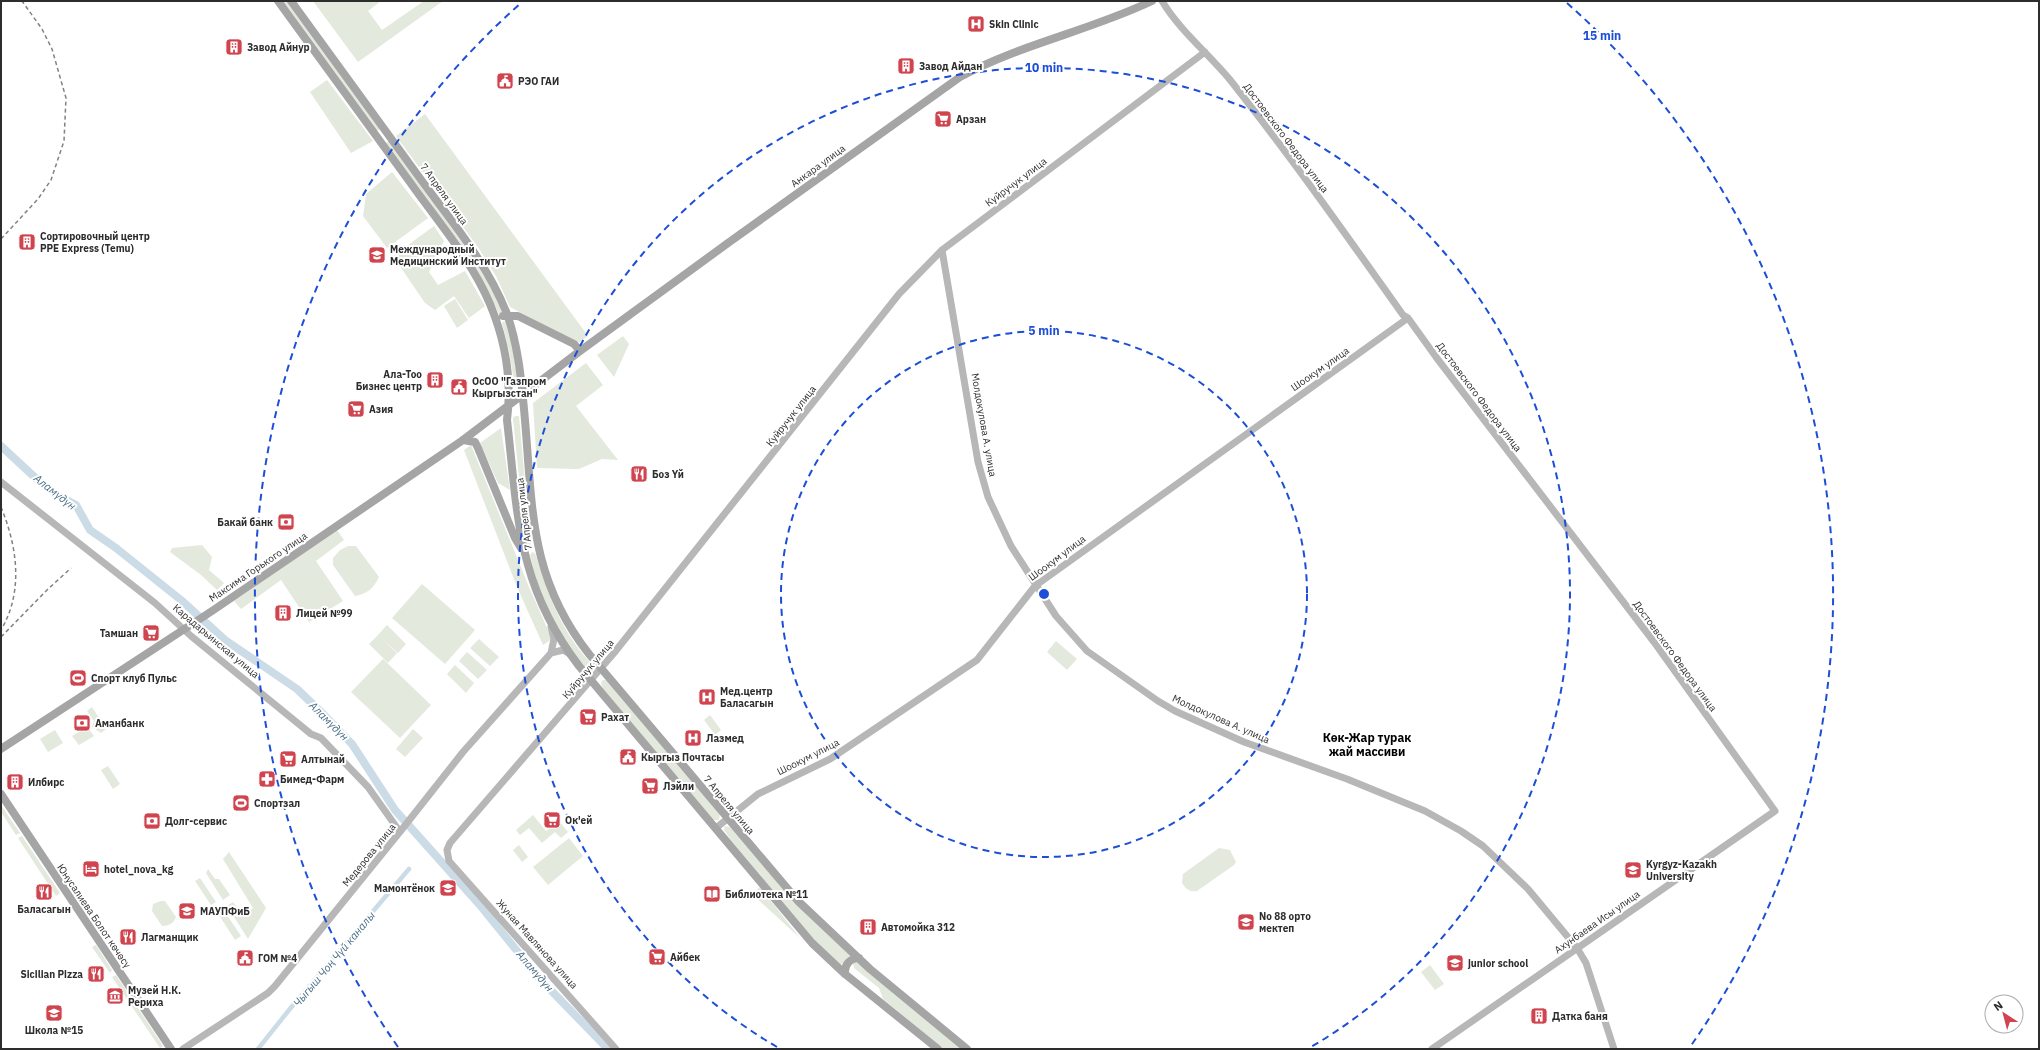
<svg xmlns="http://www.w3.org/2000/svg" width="2040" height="1050" font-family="'IBM Plex Sans',sans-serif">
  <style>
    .green { fill: #e3e9dc }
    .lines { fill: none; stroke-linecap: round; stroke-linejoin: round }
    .canal { stroke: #cbdce7; stroke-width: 4.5 }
    .river { stroke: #cbdce7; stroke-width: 8 }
    .secondary { stroke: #b7b7b7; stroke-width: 7 }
    .primary { stroke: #a5a5a5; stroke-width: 8 }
    .rail { stroke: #828282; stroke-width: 1.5; stroke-dasharray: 4 3; stroke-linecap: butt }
    .ring { fill: none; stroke: #1d4ed8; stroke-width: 2; stroke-dasharray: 7 5 }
    .labels { text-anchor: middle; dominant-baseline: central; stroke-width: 4; stroke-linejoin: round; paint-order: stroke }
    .poi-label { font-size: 10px; font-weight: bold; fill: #2d2d2d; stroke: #fff; text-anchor: start }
    .street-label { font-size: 10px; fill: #2d2d2d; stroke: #fff }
    .water-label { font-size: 11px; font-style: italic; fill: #456d85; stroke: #fff }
    .quarter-label { font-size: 12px; font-weight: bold; fill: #000; stroke: #fff }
    .centre { fill: #1d4ed8; stroke: #fff; stroke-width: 2 }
    .ring-label { font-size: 12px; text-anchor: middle; font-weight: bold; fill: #1d4ed8; stroke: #fff; stroke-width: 4; stroke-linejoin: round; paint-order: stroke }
  </style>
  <rect width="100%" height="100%" fill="#fff"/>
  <path class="green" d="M282 1H287L380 129 377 131Z
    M313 1H381L368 11 382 30 424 1H443L358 62Z
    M327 80 373 141 351 153 310 92Z
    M425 114 588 336 578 343 510 307 497 278 480 250 396 136Z
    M389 141C406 165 504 293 501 314H499L478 271 386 143Z
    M392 172 428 218 387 248 363 216 366 194Z
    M434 226 444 241 429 272 438 285 465 271 485 306 469 318 454 296 435 310 425 303 393 256Z
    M455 299 468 320 457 328 444 306Z
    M504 321 506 324 513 347 517 376 515 378 513 376 509 350 502 323Z
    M623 336 629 344 614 377 597 355Z
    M586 363 603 385 576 406 618 460 602 459 579 469 537 468 533 403Z
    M515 416H519L531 547H526L513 418Z
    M501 428 510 490 498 483 480 443Z
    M471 445 529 587 552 639 543 645 517 587 464 450Z
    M337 530 344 540 316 561 343 601 309 622 281 580 241 609 234 601Z
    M202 545 212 557 209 570 224 583 217 590 201 575 170 552 172 548Z
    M348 546H356L379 577C374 588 367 594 355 596L333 565V558L340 550Z
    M532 552 535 553C548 594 563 637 595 667L596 669 592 673H589C560 639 540 598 530 555Z
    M422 584 475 630 445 664 392 618Z
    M387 625 406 644 398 653 378 635Z
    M378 635 397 653 388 663 369 644Z
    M479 639 499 657 490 666 470 648Z
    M1056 641 1077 659 1067 670 1047 652Z
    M467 652 487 670 478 679 459 661Z
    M383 659 431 705 400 738 351 692Z
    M455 665 474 683 466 693 447 674Z
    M603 680H606L720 814 719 820H713L602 687 601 682Z
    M92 707 106 729 101 733 92 727 94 721 87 711Z
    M710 715 721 730 715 735 704 720Z
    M87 727 94 736 79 745 72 736Z
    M413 729 423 738 405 757 396 749Z
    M55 730 63 743 48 752 40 739Z
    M108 766 120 784 113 789 101 770Z
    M1 805 20 833 16 835 1 812Z
    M533 815 546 831 559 821 568 832 561 838 555 832 542 843 529 828 520 835 516 830Z
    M725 826 730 827 850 955 849 960 840 965 819 946 731 840 724 830Z
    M22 836 60 893 56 896 18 838Z
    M569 838 583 856 548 885 533 867Z
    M519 845 528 857 522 862 513 850Z
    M1219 848 1230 850 1236 862 1234 865 1197 891C1189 892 1186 889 1182 883L1183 874Z
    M229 852 266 908 248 939 227 906 233 902 243 915 253 908 223 859Z
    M208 869 215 879H219L230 895 223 900 206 873Z
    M200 878 216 902 211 905 195 881Z
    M760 887 800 938 752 894Z
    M161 901H165L176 917C174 923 169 926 162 926L152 911 153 904Z
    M223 909 241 936 235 940 217 912Z
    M96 945 112 970 110 973 92 947Z
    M857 961 962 1049H944L883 999 879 988 854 968 853 962Z
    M1430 965 1444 984 1435 990 1421 972Z
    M116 975 163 1046 160 1048 112 977Z"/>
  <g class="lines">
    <path class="canal" d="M258 1049 289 1010 409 869"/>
    <path class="river" d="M1 446 42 484 57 495 76 505 90 530 116 548 181 600 225 640 297 689 324 715 352 744 395 810 479 904 539 978 608 1049"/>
    <path class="secondary" d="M1162 1C1180 31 1209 54 1231 81 1291 157 1347 236 1403 315L1408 318 1436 357 1654 642 1775 811 1432 1049
      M942 250 978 462 988 497 1011 546 1056 616 1087 651 1158 701 1175 711 1244 742 1347 779 1425 811 1461 831 1483 846 1528 889 1577 948 1586 963 1614 1049
      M1 482 155 603 191 636 311 734 321 738 368 787 400 832
      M551 653 563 650 570 654
      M716 828 758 794 830 759 977 660 1035 586 1408 318
      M183 1049 268 993 275 986 403 828 463 752 551 653 554 639 551 627
      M616 1049 449 861 447 850 450 843 614 653 899 294 942 250 1205 52"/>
    <path class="primary" d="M278 1C323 62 367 124 412 185 439 223 472 261 490 304 505 340 512 381 507 420 518 516 517 585 579 666L812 943 845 974 938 1049
      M291 1C334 61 378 121 422 181 453 223 488 265 507 314 518 345 521 377 524 409 533 503 527 575 589 654L798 901 870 969 967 1049
      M503 316H518L574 344 580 351
      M463 440 475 442 478 448 515 538 521 548
      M1 749 212 611 463 440 580 351 728 243 960 77C1021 44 1089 31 1152 1
      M1 794 171 1049
      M845 974C844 965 850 958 859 958"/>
    <path class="rail" d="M1 239 38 199 51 180 64 141 66 98 52 49 42 29 22 1
      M1 507C17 546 24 591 1 630
      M1 637 47 590 71 568"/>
  </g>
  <g class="ring">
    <circle cx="1044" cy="594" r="263"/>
    <path d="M777 1047A526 526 0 1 1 1311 1047"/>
    <path d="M398 1047A789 789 0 0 1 521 3M1567 3A789 789 0 0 1 1690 1047"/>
  </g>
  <defs>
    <g id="hospital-square" transform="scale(0.9)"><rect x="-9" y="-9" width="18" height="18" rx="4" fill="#cf444f" stroke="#fff"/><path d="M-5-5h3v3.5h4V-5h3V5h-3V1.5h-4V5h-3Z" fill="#fff"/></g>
    <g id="building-square" transform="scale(0.9)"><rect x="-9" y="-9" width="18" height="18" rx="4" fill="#cf444f" stroke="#fff"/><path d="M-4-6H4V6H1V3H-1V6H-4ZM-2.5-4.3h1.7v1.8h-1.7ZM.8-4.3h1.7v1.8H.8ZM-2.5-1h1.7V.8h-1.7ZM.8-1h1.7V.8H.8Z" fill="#fff"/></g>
    <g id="civic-square" transform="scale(0.9)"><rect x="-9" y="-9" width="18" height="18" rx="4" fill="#cf444f" stroke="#fff"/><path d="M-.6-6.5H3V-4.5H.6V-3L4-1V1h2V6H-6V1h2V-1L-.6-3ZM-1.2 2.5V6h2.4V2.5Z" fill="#fff"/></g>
    <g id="supermarket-square" transform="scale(0.9)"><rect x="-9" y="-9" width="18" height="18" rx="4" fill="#cf444f" stroke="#fff"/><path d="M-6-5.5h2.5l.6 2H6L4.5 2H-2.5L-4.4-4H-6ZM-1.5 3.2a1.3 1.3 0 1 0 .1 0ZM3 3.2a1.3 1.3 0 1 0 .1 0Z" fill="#fff"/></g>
    <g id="university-square" transform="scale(0.9)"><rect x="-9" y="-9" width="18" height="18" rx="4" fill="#cf444f" stroke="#fff"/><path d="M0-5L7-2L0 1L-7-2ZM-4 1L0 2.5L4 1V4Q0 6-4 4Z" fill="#fff"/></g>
    <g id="restaurant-square" transform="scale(0.9)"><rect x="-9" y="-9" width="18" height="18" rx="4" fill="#cf444f" stroke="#fff"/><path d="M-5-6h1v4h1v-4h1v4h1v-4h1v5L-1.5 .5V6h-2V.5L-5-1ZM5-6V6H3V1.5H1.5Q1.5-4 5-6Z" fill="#fff"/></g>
    <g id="bank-square" transform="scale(0.9)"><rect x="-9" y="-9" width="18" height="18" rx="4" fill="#cf444f" stroke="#fff"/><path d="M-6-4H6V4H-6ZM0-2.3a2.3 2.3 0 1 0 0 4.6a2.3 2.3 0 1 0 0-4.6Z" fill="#fff"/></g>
    <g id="stadium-square" transform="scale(0.9)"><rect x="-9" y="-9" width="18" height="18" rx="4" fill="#cf444f" stroke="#fff"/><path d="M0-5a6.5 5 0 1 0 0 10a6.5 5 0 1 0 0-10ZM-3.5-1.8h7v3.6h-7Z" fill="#fff"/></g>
    <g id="pharmacy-square" transform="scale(0.9)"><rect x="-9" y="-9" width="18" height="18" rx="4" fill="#cf444f" stroke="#fff"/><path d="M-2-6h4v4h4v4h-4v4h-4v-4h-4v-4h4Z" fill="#fff"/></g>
    <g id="hotel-square" transform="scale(0.9)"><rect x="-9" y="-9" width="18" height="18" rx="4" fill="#cf444f" stroke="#fff"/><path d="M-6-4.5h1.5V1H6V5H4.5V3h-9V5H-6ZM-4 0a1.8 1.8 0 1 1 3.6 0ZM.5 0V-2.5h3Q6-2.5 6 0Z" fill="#fff"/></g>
    <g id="school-square" transform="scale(0.9)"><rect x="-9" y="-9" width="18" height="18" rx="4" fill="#cf444f" stroke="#fff"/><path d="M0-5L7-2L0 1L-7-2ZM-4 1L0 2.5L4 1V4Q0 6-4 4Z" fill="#fff"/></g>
    <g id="library-square" transform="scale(0.9)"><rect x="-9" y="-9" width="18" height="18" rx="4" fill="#cf444f" stroke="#fff"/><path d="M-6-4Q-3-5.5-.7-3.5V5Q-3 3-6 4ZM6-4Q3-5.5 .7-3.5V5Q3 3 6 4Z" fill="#fff"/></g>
    <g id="museum-square" transform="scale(0.9)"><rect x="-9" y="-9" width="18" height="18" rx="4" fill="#cf444f" stroke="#fff"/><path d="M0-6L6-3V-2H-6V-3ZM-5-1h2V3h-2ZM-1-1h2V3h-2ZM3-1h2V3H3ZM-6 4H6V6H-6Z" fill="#fff"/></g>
  </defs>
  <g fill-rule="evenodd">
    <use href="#hospital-square" x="976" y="24"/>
    <use href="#building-square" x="234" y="47"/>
    <use href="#building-square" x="906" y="66"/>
    <use href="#civic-square" x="505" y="81"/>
    <use href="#supermarket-square" x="943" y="119"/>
    <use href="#building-square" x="27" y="242"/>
    <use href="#university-square" x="377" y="255"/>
    <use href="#building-square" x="435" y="380"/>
    <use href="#civic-square" x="459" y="387"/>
    <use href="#supermarket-square" x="356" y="409"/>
    <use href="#restaurant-square" x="639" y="474"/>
    <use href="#bank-square" x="286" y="522"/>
    <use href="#building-square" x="283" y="613"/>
    <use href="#supermarket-square" x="151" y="633"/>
    <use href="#stadium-square" x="78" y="678"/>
    <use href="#hospital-square" x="707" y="697"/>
    <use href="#supermarket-square" x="588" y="717"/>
    <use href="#bank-square" x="82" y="723"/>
    <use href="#hospital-square" x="693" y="738"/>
    <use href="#civic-square" x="628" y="757"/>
    <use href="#supermarket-square" x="288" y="759"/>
    <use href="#pharmacy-square" x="267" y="779"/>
    <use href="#building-square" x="15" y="782"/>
    <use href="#supermarket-square" x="650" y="786"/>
    <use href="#stadium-square" x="241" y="803"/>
    <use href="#supermarket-square" x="552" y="820"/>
    <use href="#bank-square" x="152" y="821"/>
    <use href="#hotel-square" x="91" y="869"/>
    <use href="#university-square" x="1633" y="870"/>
    <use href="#school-square" x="448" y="888"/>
    <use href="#restaurant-square" x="44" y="892"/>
    <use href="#library-square" x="712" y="894"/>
    <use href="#university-square" x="187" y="911"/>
    <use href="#school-square" x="1246" y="922"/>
    <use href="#building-square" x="868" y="927"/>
    <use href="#restaurant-square" x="128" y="937"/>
    <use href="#supermarket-square" x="657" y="957"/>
    <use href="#civic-square" x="245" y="958"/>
    <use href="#school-square" x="1455" y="963"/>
    <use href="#restaurant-square" x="96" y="974"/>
    <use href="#museum-square" x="115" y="996"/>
    <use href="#school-square" x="54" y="1013"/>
    <use href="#building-square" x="1539" y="1016"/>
  </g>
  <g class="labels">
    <g class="poi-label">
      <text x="989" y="24">Skin Clinic</text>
      <text x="247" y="47">Завод Айнур</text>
      <text x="919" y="66">Завод Айдан</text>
      <text x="518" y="81">РЭО ГАИ</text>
      <text x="956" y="119">Арзан</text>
      <text x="40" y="236">Сортировочный центр<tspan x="40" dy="12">PPE Express (Temu)</tspan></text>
      <text x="390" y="249">Международный<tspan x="390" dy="12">Медицинский Институт</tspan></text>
      <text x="422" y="374" text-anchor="end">Ала-Тоо<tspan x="422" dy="12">Бизнес центр</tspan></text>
      <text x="472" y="381">ОсОО "Газпром<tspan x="472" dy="12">Кыргызстан"</tspan></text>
      <text x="369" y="409">Азия</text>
      <text x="652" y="474">Боз Үй</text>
      <text x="273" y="522" text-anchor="end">Бакай банк</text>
      <text x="296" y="613">Лицей №99</text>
      <text x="138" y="633" text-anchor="end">Тамшан</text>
      <text x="91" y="678">Спорт клуб Пульс</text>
      <text x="720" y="691">Мед.центр<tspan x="720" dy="12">Баласагын</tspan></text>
      <text x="601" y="717">Рахат</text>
      <text x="95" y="723">Аманбанк</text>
      <text x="706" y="738">Лазмед</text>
      <text x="641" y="757">Кыргыз Почтасы</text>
      <text x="301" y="759">Алтынай</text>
      <text x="280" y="779">Бимед-Фарм</text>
      <text x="28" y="782">Илбирс</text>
      <text x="663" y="786">Лэйли</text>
      <text x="254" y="803">Спортзал</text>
      <text x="565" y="820">Ок'ей</text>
      <text x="165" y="821">Долг-сервис</text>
      <text x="1646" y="864">Kyrgyz-Kazakh<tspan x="1646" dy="12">University</tspan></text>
      <text x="104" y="869">hotel_nova_kg</text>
      <text x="435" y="888" text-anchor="end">Мамонтёнок</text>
      <text x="725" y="894">Библиотека №11</text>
      <text x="44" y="909" text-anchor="middle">Баласагын</text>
      <text x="200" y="911">МАУПФиБ</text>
      <text x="1259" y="916">No 88 орто<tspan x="1259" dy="12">мектеп</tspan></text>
      <text x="881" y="927">Автомойка 312</text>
      <text x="141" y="937">Лагманщик</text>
      <text x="670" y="957">Айбек</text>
      <text x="258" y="958">ГОМ №4</text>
      <text x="1468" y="963">junior school</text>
      <text x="83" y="974" text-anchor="end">Sicilian Pizza</text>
      <text x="128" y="990">Музей Н.К.<tspan x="128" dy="12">Рериха</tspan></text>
      <text x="1552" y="1016">Датка баня</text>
      <text x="54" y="1030" text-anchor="middle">Школа №15</text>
    </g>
    <g class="street-label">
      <text transform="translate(1286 138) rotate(53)">Достоевского Федора улица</text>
      <text transform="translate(818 166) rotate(-36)">Анкара улица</text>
      <text transform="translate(1016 182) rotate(-37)">Куйручук улица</text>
      <text transform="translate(444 194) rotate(54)">7 Апреля улица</text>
      <text transform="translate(1320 369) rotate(-35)">Шоокум улица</text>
      <text transform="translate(1479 397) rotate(53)">Достоевского Федора улица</text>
      <text transform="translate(791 416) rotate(-52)">Куйручук улица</text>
      <text transform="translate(984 425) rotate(80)">Молдокулова А. улица</text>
      <text transform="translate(524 514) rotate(-97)">7 Апреля улица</text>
      <text transform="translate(1057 558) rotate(-37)">Шоокум улица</text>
      <text transform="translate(258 567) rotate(-34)">Максима Горького улица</text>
      <text transform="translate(216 641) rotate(40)">Карадарьинская улица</text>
      <text transform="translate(1675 656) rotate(54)">Достоевского Федора улица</text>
      <text transform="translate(588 669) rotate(-50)">Куйручук улица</text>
      <text transform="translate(1221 719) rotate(24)">Молдокулова А. улица</text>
      <text transform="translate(808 757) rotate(-27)">Шоокум улица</text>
      <text transform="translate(729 805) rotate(50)">7 Апреля улица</text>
      <text transform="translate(369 855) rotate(-51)">Медерова улица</text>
      <text transform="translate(94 916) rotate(56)">Юнусалиева Болот көчөсү</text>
      <text transform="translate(1597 922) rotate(-35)">Ахунбаева Исы улица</text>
      <text transform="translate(537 944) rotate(48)">Жуная Мавлянова улица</text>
    </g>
    <g class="water-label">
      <text transform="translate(55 492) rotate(38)">Аламүдүн</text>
      <text transform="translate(329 721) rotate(45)">Аламүдүн</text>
      <text transform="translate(334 959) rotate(-50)">Чыгыш Чоң Чүй каналы</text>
      <text transform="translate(535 971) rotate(49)">Аламүдүн</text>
    </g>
    <g class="quarter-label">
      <text x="1367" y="737">Көк-Жар турак<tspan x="1367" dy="14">жай массиви</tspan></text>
    </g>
  </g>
  <circle cx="1044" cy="594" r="6" class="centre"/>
  <g class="ring-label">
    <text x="1602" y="40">15 min</text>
    <text x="1044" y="72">10 min</text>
    <text x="1044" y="335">5 min</text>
  </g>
  <rect width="2040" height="1050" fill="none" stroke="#2d2d2d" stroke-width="4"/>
  <g transform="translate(2004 1014) rotate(324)"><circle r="19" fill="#ffffff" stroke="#ababab"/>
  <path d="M0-3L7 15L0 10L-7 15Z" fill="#cf444f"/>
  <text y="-6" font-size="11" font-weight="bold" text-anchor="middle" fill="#2d2d2d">N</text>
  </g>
</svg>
